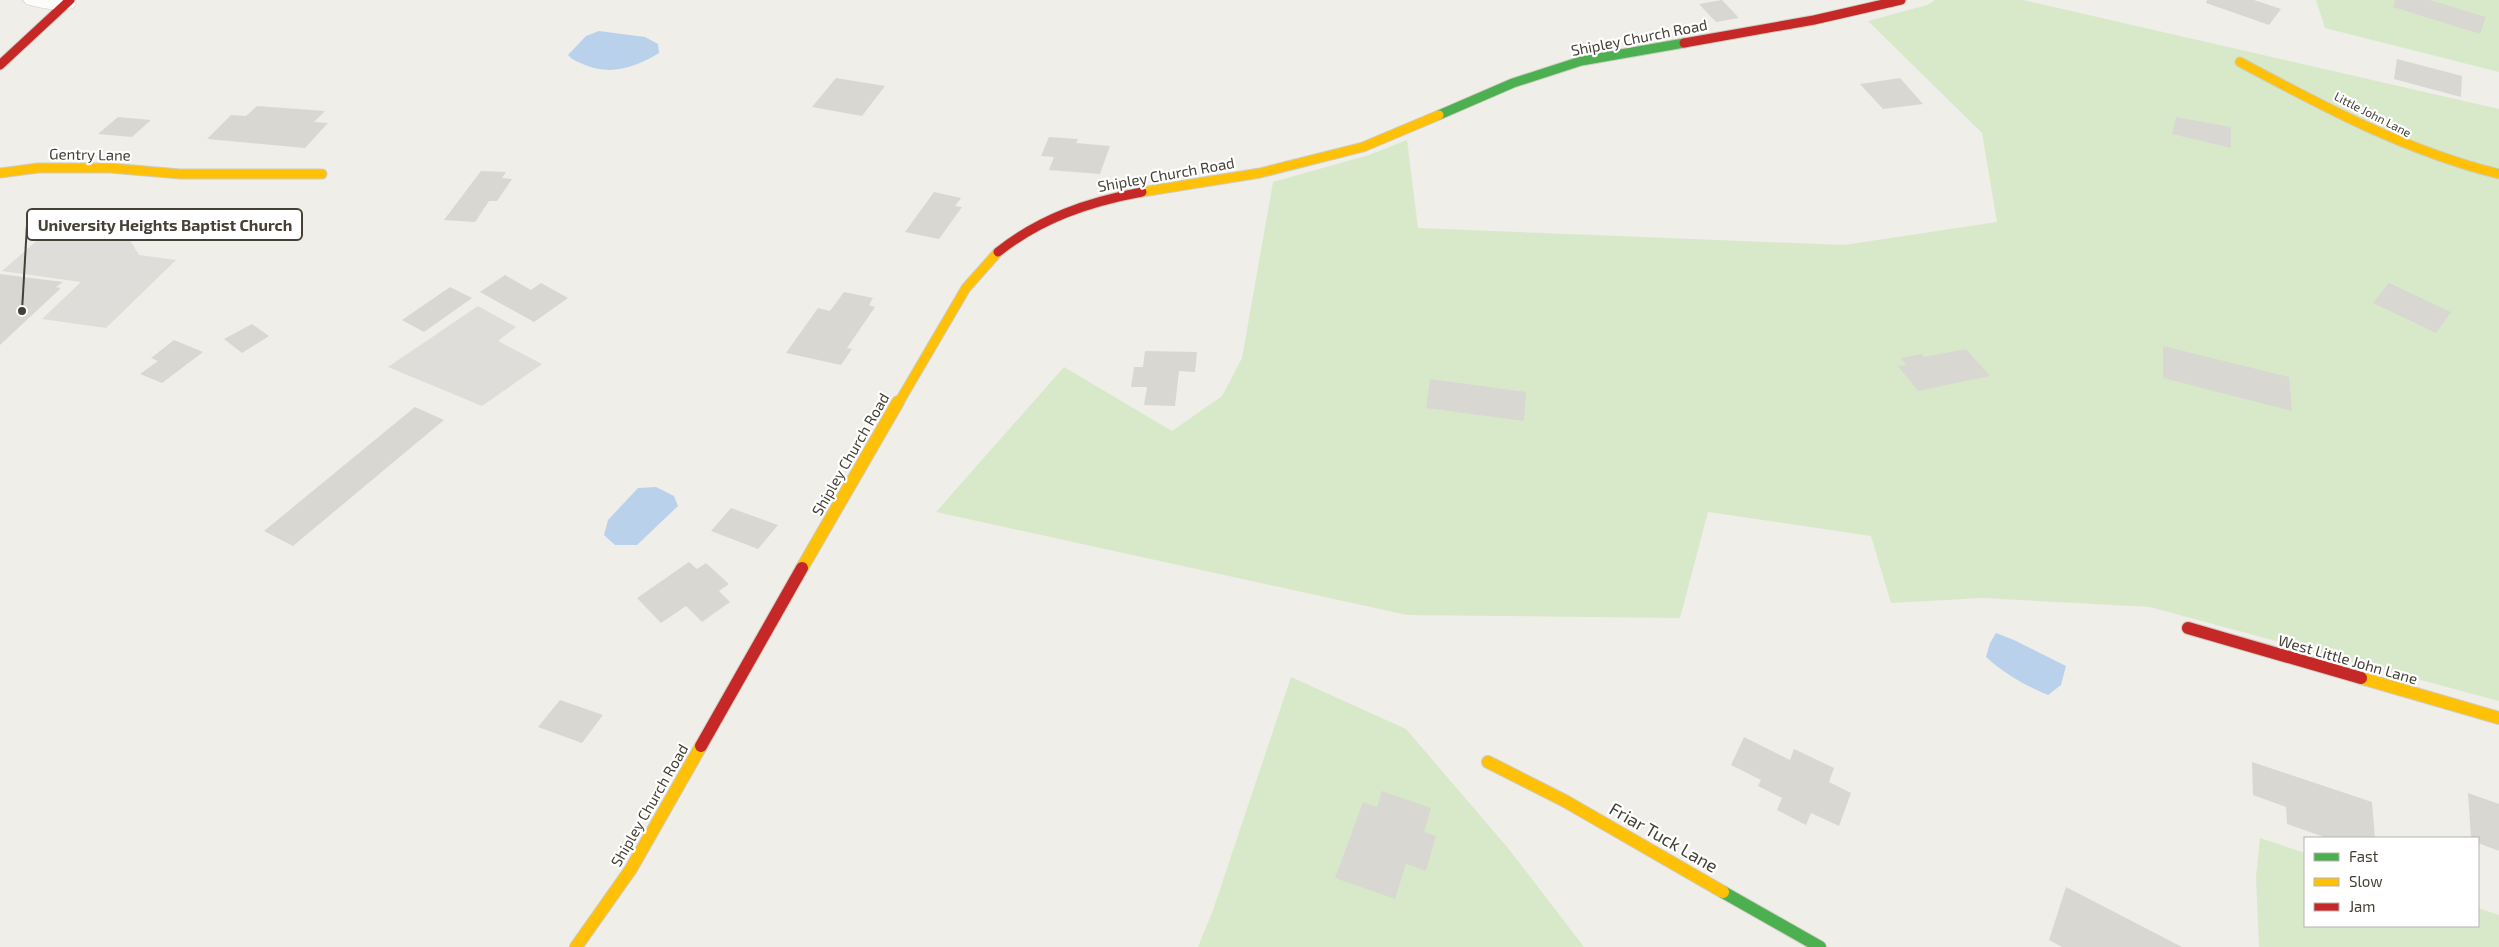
<svg xmlns="http://www.w3.org/2000/svg" width="2499" height="947" font-family="'Exo 2',sans-serif">
  <style>
    .green { fill: #d8e9ca }
    .parking { fill: #deddd9 }
    .water { fill: #bad1ec }
    .building { fill: #d9d7d1 }
    .lines { fill: none; stroke-linecap: round; stroke-linejoin: round }
    .street-casing { stroke: #cdccc7; stroke-width: 1 }
    .fast-far1-casing { stroke: #ceccc0; stroke-width: 11 }
    .fast-casing { stroke: #ceccc0; stroke-width: 14 }
    .slow-far1-casing { stroke: #ceccc0; stroke-width: 11 }
    .slow-casing { stroke: #ceccc0; stroke-width: 14 }
    .jam-far1-casing { stroke: #ceccc0; stroke-width: 11 }
    .jam-casing { stroke: #ceccc0; stroke-width: 14 }
    .street { fill: #fdfcfc; fill-rule: evenodd }
    .fast-far1 { stroke: #4caf50; stroke-width: 9 }
    .fast { stroke: #4caf50; stroke-width: 12 }
    .slow-far1 { stroke: #ffc107; stroke-width: 9 }
    .slow { stroke: #ffc107; stroke-width: 12 }
    .jam-far1 { stroke: #c62828; stroke-width: 9 }
    .jam { stroke: #c62828; stroke-width: 12 }
    .labels { text-anchor: middle; dominant-baseline: central; stroke-width: 4.5; stroke-linejoin: round; paint-order: stroke }
    .far-street-label { font-size: 12px; fill: #454136; stroke: #fff }
    .street-label { font-size: 15px; fill: #454136; stroke: #fff }
    .near-street-label { font-size: 18px; fill: #454136; stroke: #fff }
    .leader { fill: none; stroke: #454136; stroke-width: 2 }
    .callout-dot { fill: #454136; stroke: #fff; stroke-width: 2 }
    .callout { fill: #fff; stroke: #454136; stroke-width: 2 }
    .callout-label { font-size: 16px; text-anchor: middle; font-weight: bold; fill: #454136 }
  </style>
  <rect width="100%" height="100%" fill="#efeee9"/>
  <path class="green" d="M1935 0H2023L2499 109V701L2150 607 1983 598 1891 603 1871 536 1708 512 1680 618 1407 615 936 512 1064 367 1172 431 1222 396 1242 358 1273 182 1369 155 1407 140 1418 228 1844 245 1997 222 1982 133 1868 21 1927 5Z
    M2316 0H2499V72L2325 28Z
    M1291 677 1406 729 1508 848 1584 947H1198L1213 910Z
    M2260 838 2305 853V926H2478V908L2499 915V947H2259L2256 877Z"/>
  <path class="parking" d="M49 230 130 240 139 255 176 260 106 328 42 319 81 282 2 271Z
    M478 306 516 327 498 341 542 364 482 406 388 367Z"/>
  <path class="water" d="M599 31 645 37 658 44 659 53C636 67 612 76 585 65 579 62 573 61 568 55L586 36Z
    M656 487 674 496 678 506 637 545H615L604 535 608 520 638 488Z
    M1996 633 2014 640 2066 666 2061 685 2048 695C2024 685 2005 674 1986 657L1990 643Z"/>
  <path class="building" d="M1722 0 1739 18 1716 22 1699 4Z
    M2207 0H2254L2281 9 2269 25 2206 3Z
    M2395 0H2430L2486 17 2480 34 2393 7Z
    M2397 59 2462 76 2461 97 2394 79Z
    M836 78 885 86 862 116 812 107Z
    M1900 78 1923 104 1883 109 1860 84Z
    M257 106 325 111 314 122 328 123 305 148 207 139 231 115 246 116Z
    M118 117 151 120 132 137 98 134Z
    M2176 117 2231 127V148L2172 134Z
    M1049 137 1078 139 1076 143 1110 146 1100 174 1049 170 1054 157 1041 156Z
    M481 171 506 172 502 178 512 179 497 201H489L475 222 444 220Z
    M934 192 961 198 955 206 962 207 939 239 905 232Z
    M0 274 63 282 56 287 61 288 0 345Z
    M505 275 531 290 541 283 568 298 534 322 480 292Z
    M2389 283 2451 312 2436 333 2373 303Z
    M450 287 472 298 424 332 402 320Z
    M844 292 873 298 869 305 875 307 847 348 852 349 841 365 786 353 818 308 830 311Z
    M252 324 269 336 242 353 224 339Z
    M174 340 203 352 162 383 140 374 158 361 151 358Z
    M2163 346 2289 377 2292 411 2163 378Z
    M1966 349 1990 376 1918 391 1898 366 1906 365 1901 358 1922 354 1924 357Z
    M1145 351 1197 352 1195 372 1179 371 1175 406 1144 405 1147 387H1131L1134 367H1143Z
    M1430 379 1526 392 1524 421 1426 408Z
    M415 407 444 420 293 546 264 531Z
    M731 508 778 525 758 549 711 531Z
    M689 562 697 569 706 563 729 584 719 591 730 602 702 622 686 606 661 623 637 598Z
    M560 700 603 715 582 743 538 727Z
    M1744 737 1790 760 1794 749 1834 768 1829 782 1851 793 1839 826 1811 813 1806 825 1777 810 1782 798 1758 786 1761 780 1731 765Z
    M2252 762 2372 802 2375 838H2327L2287 824 2286 807 2253 795Z
    M1382 791 1431 808 1424 832 1436 836 1426 871 1406 864 1395 899 1335 878 1363 802 1377 807Z
    M2468 793 2499 804V851L2478 843V838H2471Z
    M2066 887 2182 947H2062L2049 940Z"/>
  <g class="lines">
    <g class="street-casing">
      <path id="street" d="M23 0H73L76 4 73 8C59 12 40 8 26 4Z"/>
    </g>
    <g class="fast-far1-casing">
      <path id="fast-far1" d="M1439 115 1513 83 1581 61 1684 43"/>
    </g>
    <g class="fast-casing">
      <path id="fast" d="M1723 892 1820 947"/>
    </g>
    <g class="slow-far1-casing">
      <path id="slow-far1" d="M2240 62C2324 107 2406 151 2499 174
        M0 173 38 168H110L180 174H322
        M1142 192 1260 173 1363 147 1439 115
        M898 404 966 288 998 252"/>
    </g>
    <g class="slow-casing">
      <path id="slow" d="M802 568 898 402
        M2361 678 2499 718
        M1488 762 1565 801 1723 892
        M576 947 631 869 701 746"/>
    </g>
    <g class="jam-far1-casing">
      <path id="jam-far1" d="M1684 43 1814 20 1901 0
        M0 65 70 0
        M998 252C1041 218 1088 202 1142 192"/>
    </g>
    <g class="jam-casing">
      <path id="jam" d="M2188 628 2361 678
        M701 746 802 568"/>
    </g>
    <use href="#street" class="street"/>
    <use href="#fast-far1" class="fast-far1"/>
    <use href="#fast" class="fast"/>
    <use href="#slow-far1" class="slow-far1"/>
    <use href="#slow" class="slow"/>
    <use href="#jam-far1" class="jam-far1"/>
    <use href="#jam" class="jam"/>
  </g>
  <g class="labels">
    <g class="far-street-label">
      <text transform="translate(2373 114) rotate(27)">Little John Lane</text>
    </g>
    <g class="street-label">
      <text transform="translate(1639 37) rotate(-11)">Shipley Church Road</text>
      <text transform="translate(90 154) rotate(1)">Gentry Lane</text>
      <text transform="translate(1166 174) rotate(-10)">Shipley Church Road</text>
      <text transform="translate(850 454) rotate(-60)">Shipley Church Road</text>
      <text transform="translate(2348 659) rotate(16)">West Little John Lane</text>
      <text transform="translate(649 805) rotate(-60)">Shipley Church Road</text>
    </g>
    <g class="near-street-label">
      <text transform="translate(1664 837) rotate(30)">Friar Tuck Lane</text>
    </g>
  </g>
  <path class="leader" d="M22 311L27 225"/>
  <circle class="callout-dot" cx="22" cy="311" r="5"/>
  <rect class="callout" x="27" y="209" width="275" height="31" rx="5"/>
  <g class="callout-label">
    <text x="165" y="231">University Heights Baptist Church</text>
  </g>
  <rect x="2304" y="837" width="175" height="90" fill="#ffffff" stroke="#b5b3af"/>
  <rect x="2314" y="853" width="25" height="8" fill="#4caf50" stroke="#b5b3af"/>
  <text x="2349" y="862" font-size="15" fill="#454136">Fast</text>
  <rect x="2314" y="878" width="25" height="8" fill="#ffc107" stroke="#b5b3af"/>
  <text x="2349" y="887" font-size="15" fill="#454136">Slow</text>
  <rect x="2314" y="903" width="25" height="8" fill="#c62828" stroke="#b5b3af"/>
  <text x="2349" y="912" font-size="15" fill="#454136">Jam</text>
</svg>
